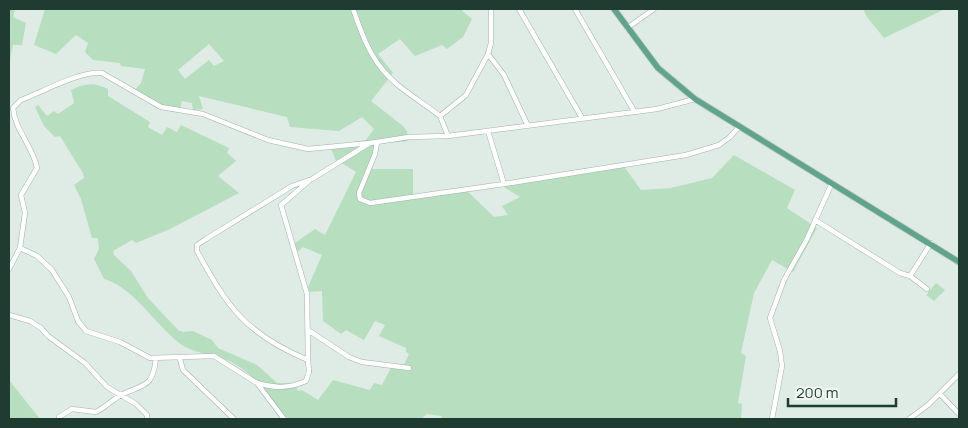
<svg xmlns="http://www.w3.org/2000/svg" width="968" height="428" font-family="Manrope,sans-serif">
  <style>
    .green { fill: #b7debf; fill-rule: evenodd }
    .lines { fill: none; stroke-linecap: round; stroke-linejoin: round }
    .minor-casing { stroke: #a2b3ac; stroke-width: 5.5 }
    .major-casing { stroke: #c0c8c6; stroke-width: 7 }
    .minor { stroke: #fff; stroke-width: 4.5 }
    .major { stroke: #61a48e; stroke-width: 5.5 }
  </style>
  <rect width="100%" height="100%" fill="#dfebe5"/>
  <path class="green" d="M9 9H15L13 17 26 23 22 45H13L9 64Z
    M45 9H464L462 11 472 19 463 37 447 49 442 45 415 56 400 39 378 54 393 73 371 101 403 126 407 131 408 141 377 144 371 169H413V196L465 189 494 217 508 215 502 206 520 197 499 184 623 165 641 190 671 188 712 178 734 155 795 190 787 208 817 228 793 272 772 260 754 293 741 353 746 356 738 403 742 404 741 419H443L441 416 427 414 421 419H288C265 395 261 377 229 361 212 353 193 354 179 343 155 324 133 287 104 279L94 259 99 249 98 238H92L81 199 74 185 84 178 83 173 60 136 55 137 44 126 35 107 38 105 47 116 54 111 58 114 74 103 71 90C85 83 94 82 108 89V96L150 122 148 127 162 135 167 127 177 132 181 125 229 148 227 153 236 161 218 176 239 193 170 229 136 243 132 240 113 251 114 255 131 271 148 298 178 330 183 332 193 331 212 340 218 348 257 365 277 383H295L298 391 302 390 318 400 333 380 370 390 374 383 382 385 393 364 404 365 409 354 406 352V348L379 336 385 325 375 321 364 340 346 330 341 334 323 321 322 291 309 292 308 287 322 255 303 247 297 252 295 243 315 229 325 235 356 172 342 163 338 166 330 146 366 140 374 129 362 117 339 131 290 127 287 117 199 96 203 109 193 110 192 103 182 101 179 113 156 108 143 99 145 96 135 90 141 83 145 69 121 66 120 63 93 60 85 52 88 43 76 35 56 54 34 45ZM209 44 224 61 214 66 209 60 185 79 178 70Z
    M863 9H945L884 38 867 17Z
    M936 283 945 290 934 301 926 295Z
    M9 380 40 419H9Z"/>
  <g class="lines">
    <g class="minor-casing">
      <path id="minor" d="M353 9C360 29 368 52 382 69 397 88 421 101 440 116
        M519 9 582 118
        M575 9 634 111
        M627 28 654 9
        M488 54 504 75 527 124
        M488 131 504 184 686 155 719 145 730 137 739 127
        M448 136 440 116 466 95 488 54 491 43V9
        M377 142 375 154 359 193 360 199 370 203 504 184
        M815 220 900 273 910 276 927 289
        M9 269 20 248
        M910 276 931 243
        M9 315 30 321 41 328 48 336 85 363 107 387 136 404 147 415V419
        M308 330 349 357 362 362 409 368
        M180 359 183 370 234 419
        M308 360 307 294 281 205 309 181
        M257 383C275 388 287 389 306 381L309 372 308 360C246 334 228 308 197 251V245L206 239 292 186 312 179 370 143 409 137 448 136 657 109 695 99
        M940 394 959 414
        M59 417 72 409 96 412C106 407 113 399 123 394 145 384 153 387 156 358
        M284 419 257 383 214 356 150 358 120 342 86 331 78 321 69 297 52 270 37 256 20 248 25 213 21 195 37 168C33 146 15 131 13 108L21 100C42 92 80 71 102 73L161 107 203 114 268 140 308 149 370 143
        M772 419 782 366 780 351 770 318 784 280 807 239 831 185
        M909 419 928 405 959 374"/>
    </g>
    <g class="major-casing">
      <path id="major" d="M614 9 658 68 695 99 959 262"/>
    </g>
    <use href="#minor" class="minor"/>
    <use href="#major" class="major"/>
  </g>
  <rect width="968" height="428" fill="none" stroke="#1f3c33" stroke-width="20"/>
  <path d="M788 398v8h108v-8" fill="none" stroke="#1f3c33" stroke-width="2.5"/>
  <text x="796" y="398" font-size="15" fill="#1f3c33" stroke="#f0f8f3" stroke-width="4" paint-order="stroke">200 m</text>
</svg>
